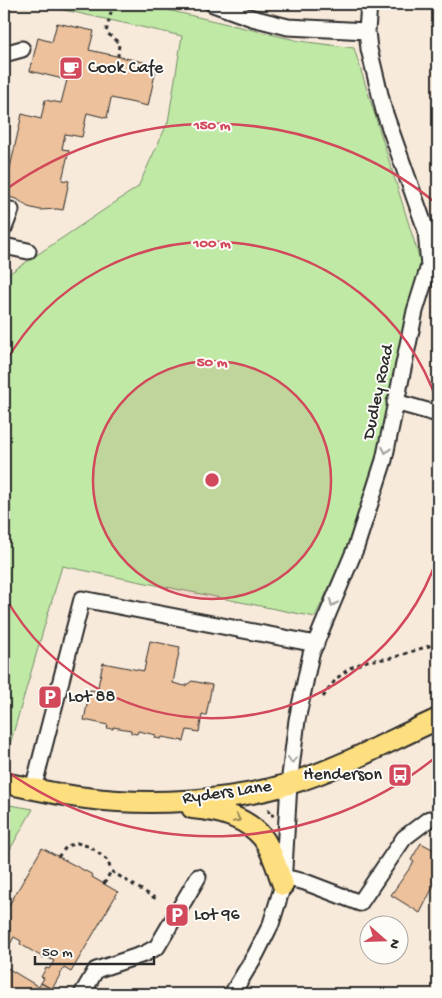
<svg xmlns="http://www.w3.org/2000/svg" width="442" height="998" font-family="'Gochi Hand',sans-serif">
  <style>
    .built { fill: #f8eadb; fill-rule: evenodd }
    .green { fill: #bfe9a5; stroke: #758a68 }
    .building { fill: #ecc19b; stroke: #2b2b2b }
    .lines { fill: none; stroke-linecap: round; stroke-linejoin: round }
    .minor-casing { stroke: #2b2b2b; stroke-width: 19 }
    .major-casing { stroke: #2b2b2b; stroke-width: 24 }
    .path { stroke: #2b2b2b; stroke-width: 3; stroke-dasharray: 4 4; stroke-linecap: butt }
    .minor { stroke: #fdfcf7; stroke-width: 15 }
    .major { stroke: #fedf80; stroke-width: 20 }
    .oneway { stroke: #9e9e9b }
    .oneway2 { stroke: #948556 }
    .ring { fill: none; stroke: #d1495b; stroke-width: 2.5 }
    .labels { text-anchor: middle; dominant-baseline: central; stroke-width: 4; stroke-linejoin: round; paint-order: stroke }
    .poi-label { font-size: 18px; fill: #2b2b2b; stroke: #fdfcf7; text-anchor: start }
    .street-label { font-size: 18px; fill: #2b2b2b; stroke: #fdfcf7 }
    .centre { fill: #d1495b; stroke: #fdfcf7; stroke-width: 2.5 }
    .ring-label { font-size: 15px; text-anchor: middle; font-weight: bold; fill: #d1495b; stroke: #fdfcf7; stroke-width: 4; stroke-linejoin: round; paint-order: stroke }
  </style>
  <rect width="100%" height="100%" fill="#fdfcf7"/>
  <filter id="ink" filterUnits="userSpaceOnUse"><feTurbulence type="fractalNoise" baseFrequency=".02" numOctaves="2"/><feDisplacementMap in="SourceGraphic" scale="10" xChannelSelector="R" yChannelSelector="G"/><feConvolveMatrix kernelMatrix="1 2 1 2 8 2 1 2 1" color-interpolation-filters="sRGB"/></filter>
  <g filter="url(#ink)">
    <path class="built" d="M4 4H438V994H4ZM370 926H400V956H370Z"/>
    <path class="green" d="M37 4H142L300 41 354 48 425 276 387 464 315 617 62 566 8 751 4 750V277L138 187 168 122 182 36Z
      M4 804 33 809 4 860Z"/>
    <path class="building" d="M57 23 94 31 89 50 157 65 148 106 111 98 107 118 87 113 82 137 65 134 62 149 69 150 62 180 69 181 63 210 57 209 40 210 28 207 17 199 4 196V171L5 167 10 168 22 114 41 119 45 100 61 103 67 80 30 71 38 38 52 42Z
      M150 641 180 647 173 683 185 686 192 681 212 685 206 716 202 715 199 732 187 730 184 741 162 737 161 739 155 738 156 735 138 731 137 734 131 733V730L113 727V729L107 728 108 725 84 720 90 690 97 691 103 663 144 671Z
      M407 771 408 774 395 780 393 776Z
      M421 843 438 852V877L420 913 391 895 414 862 411 860Z
      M42 848 93 875 92 877 118 892 71 972 64 968 52 989 41 983 44 978 41 977 46 968 49 969 54 961 45 956 44 958 20 944 21 941 14 937 4 955V941L8 934 4 931V914Z
      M4 966 39 987 41 983 52 989 50 992 53 994H4Z"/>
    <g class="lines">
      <g class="minor-casing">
        <path id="minor" d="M213 4 252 18 288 27 367 31
          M4 54 22 49
          M4 228 11 210
          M4 246 28 251
          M395 402 438 414
          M33 789 82 599 316 644
          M283 877 305 882 360 903 404 838 429 819
          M82 994 96 970 144 954 157 947 198 877
          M232 994 256 954 271 924 283 885 289 784 297 720 311 654 356 547 384 460 415 311 429 266 426 230 384 111 369 49 367 31 369 4"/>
      </g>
      <g class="major-casing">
        <path id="major" d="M4 783C31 788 58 795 86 798 148 806 229 802 289 784 341 768 389 741 438 719
          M192 808C218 810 246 817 263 838 272 850 278 871 283 885"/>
      </g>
      <path class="path" d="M113 4 106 32 119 43 118 56
        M323 697 336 679 350 668 367 661 392 658 438 643
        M269 809V815H274
        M58 857 67 846 77 843 91 847 108 861 111 871 158 900
        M104 884 111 871"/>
      <use href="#minor" class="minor"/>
      <use href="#major" class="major"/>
    </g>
    <defs><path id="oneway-chevron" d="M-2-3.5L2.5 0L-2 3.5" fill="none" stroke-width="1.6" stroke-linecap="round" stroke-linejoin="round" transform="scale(1.25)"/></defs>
    <g class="oneway">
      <use href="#oneway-chevron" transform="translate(386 450) rotate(101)"/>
      <use href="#oneway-chevron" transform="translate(333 603) rotate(113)"/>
      <use href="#oneway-chevron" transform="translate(292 760) rotate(97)"/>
    </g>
    <use class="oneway2" href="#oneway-chevron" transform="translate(237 819) rotate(27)"/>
  </g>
  <circle cx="212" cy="480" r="119" fill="#d1495b" fill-opacity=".12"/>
  <g class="ring">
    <circle cx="212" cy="480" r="119"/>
    <path d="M438 556A238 238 0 0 1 4 595M4 365A238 238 0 0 1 438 404"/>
    <path d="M436 757A356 356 0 0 1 5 770M5 190A356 356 0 0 1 436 203"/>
  </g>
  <defs>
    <g id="cafe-square" transform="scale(1.25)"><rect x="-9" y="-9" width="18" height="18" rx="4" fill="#d1495b" stroke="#fdfcf7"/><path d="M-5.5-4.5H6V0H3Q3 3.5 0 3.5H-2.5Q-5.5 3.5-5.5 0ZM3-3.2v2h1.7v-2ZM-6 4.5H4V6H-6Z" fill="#fff"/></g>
    <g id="parking-square" transform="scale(1.25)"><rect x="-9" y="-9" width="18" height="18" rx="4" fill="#d1495b" stroke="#fdfcf7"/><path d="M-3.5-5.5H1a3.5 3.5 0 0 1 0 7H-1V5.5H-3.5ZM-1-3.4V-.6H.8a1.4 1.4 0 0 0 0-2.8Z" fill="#fff"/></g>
    <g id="bus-square" transform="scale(1.25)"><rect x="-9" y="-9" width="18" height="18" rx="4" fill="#d1495b" stroke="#fdfcf7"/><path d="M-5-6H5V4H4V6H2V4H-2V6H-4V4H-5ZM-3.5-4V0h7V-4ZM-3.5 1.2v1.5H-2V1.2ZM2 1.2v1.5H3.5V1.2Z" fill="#fff"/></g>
  </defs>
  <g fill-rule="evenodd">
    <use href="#cafe-square" x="71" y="68"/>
    <use href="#parking-square" x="50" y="697"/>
    <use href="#bus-square" x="400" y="775"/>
    <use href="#parking-square" x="177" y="915"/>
  </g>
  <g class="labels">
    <g class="poi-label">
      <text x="88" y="68">Cook Cafe</text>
      <text x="68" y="697">Lot 88</text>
      <text x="382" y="775" text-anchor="end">Henderson</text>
      <text x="194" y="915">Lot 96</text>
    </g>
    <g class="street-label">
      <text transform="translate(379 392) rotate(-78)">Dudley Road</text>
      <text transform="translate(227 793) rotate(-8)">Ryders Lane</text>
    </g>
  </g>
  <circle cx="212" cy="480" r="8" class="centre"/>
  <g class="ring-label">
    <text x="212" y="129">150 m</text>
    <text x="212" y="247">100 m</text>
    <text x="212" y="366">50 m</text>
  </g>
  <rect width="442" height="998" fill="none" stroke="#fdfcf7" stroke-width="20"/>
  <rect x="10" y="10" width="422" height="978" fill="none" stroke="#2b2b2b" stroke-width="2" filter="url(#ink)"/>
  <g transform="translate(384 940) rotate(110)"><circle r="24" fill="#fdfcf7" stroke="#a9a8a5"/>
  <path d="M0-4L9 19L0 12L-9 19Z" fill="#d1495b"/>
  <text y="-8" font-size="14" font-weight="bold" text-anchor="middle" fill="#2b2b2b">N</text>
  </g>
  <path d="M35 956v8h119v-8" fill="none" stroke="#2b2b2b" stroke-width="2.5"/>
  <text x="42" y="956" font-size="15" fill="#2b2b2b" stroke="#fdfcf7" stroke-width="4" paint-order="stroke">50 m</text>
</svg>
